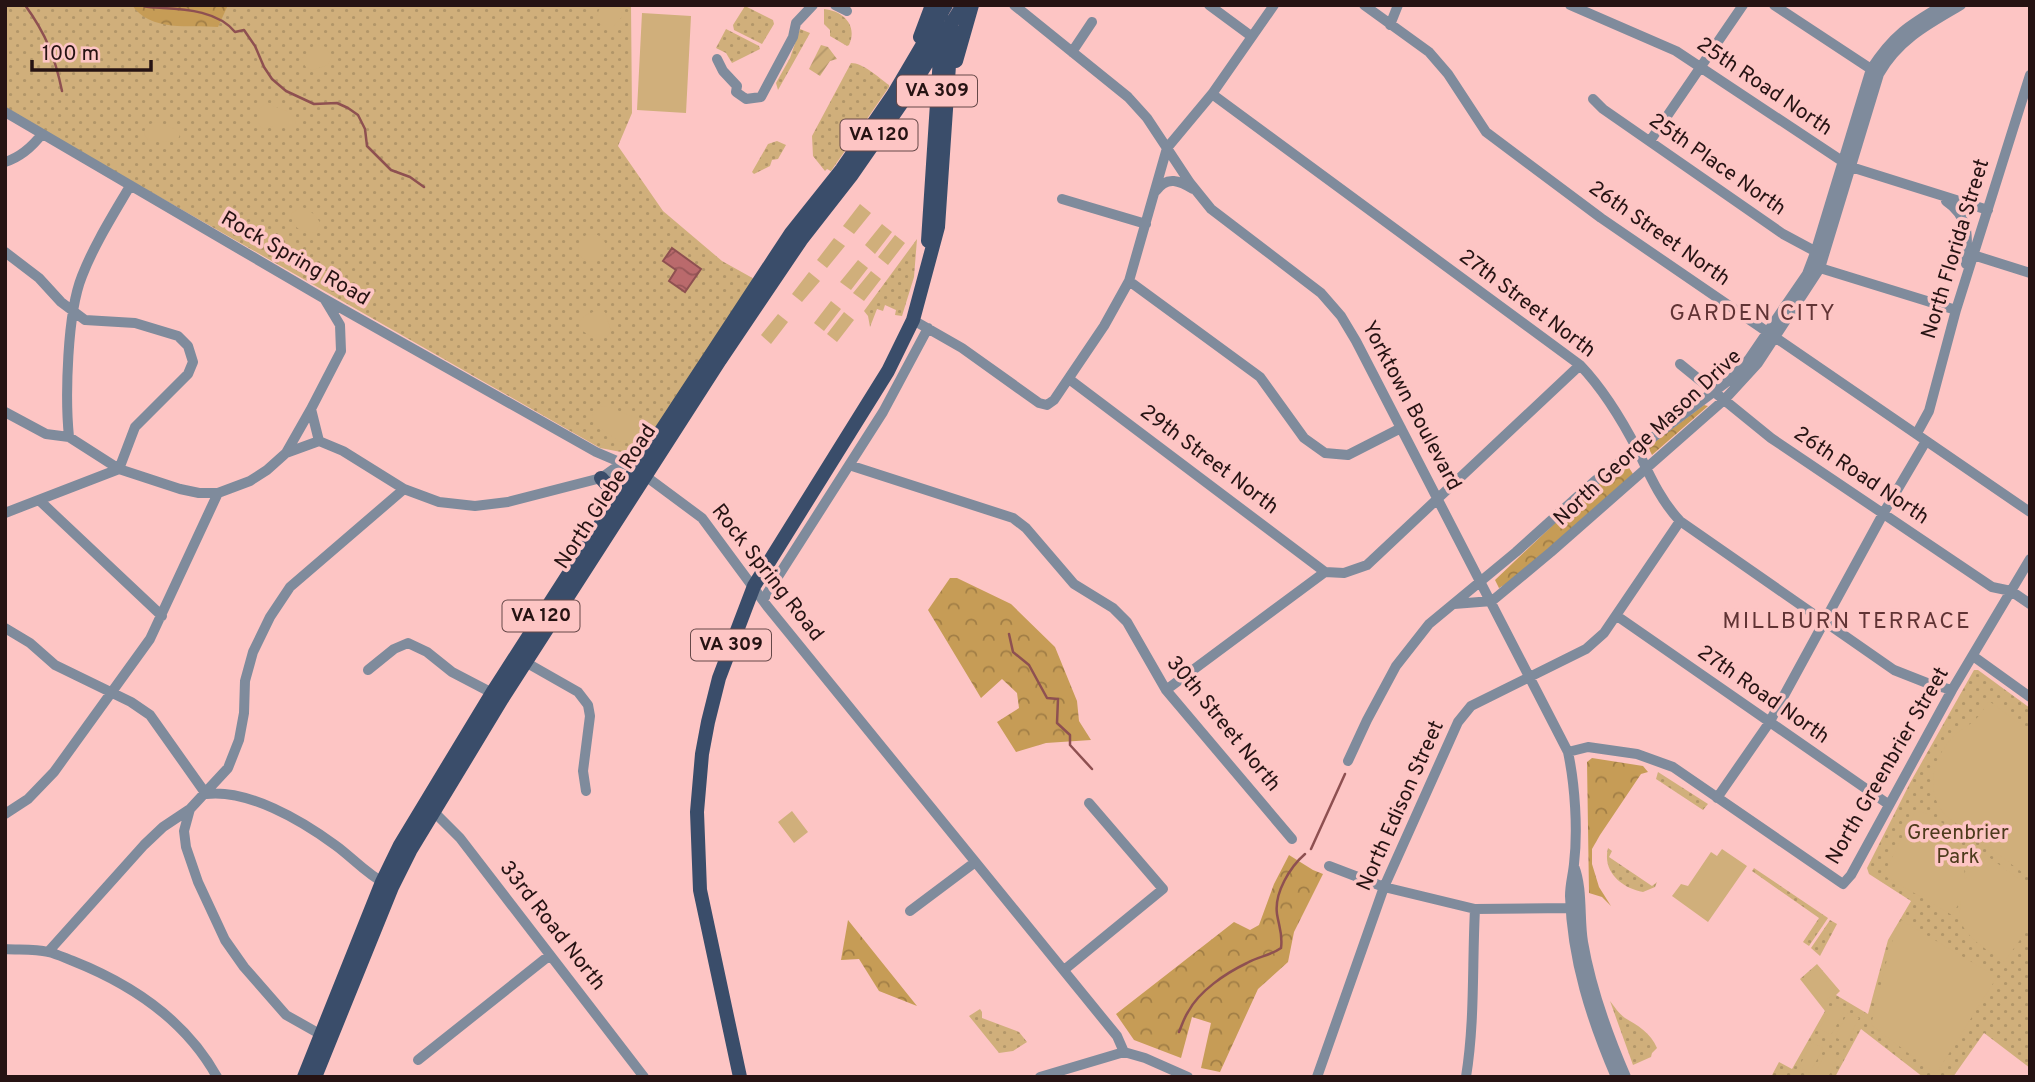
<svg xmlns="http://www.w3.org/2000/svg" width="2035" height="1082" font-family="Overpass,sans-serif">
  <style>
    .grass { fill: url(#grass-dots) }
    .forest { fill: url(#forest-crowns) }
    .garden { fill: url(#garden-furrows) }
    .pitch { fill: #d0af7b }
    .water { fill: url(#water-waves); stroke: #8e5051; stroke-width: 2 }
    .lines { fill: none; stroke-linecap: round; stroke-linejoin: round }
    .stream { stroke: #8e5051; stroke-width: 2.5 }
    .minor { stroke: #7f8b9c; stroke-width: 10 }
    .major { stroke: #3a4d6a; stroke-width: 14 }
    .labels { text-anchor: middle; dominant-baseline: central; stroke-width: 7; stroke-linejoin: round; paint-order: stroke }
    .shield { fill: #fdc5c4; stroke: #664848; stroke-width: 2 }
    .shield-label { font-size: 19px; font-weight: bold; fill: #261313 }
    .street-label { font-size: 21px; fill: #261313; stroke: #fdc5c4 }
    .park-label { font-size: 21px; fill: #4d3b1c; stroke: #fdc5c4 }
    .neighbourhood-label { font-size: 23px; letter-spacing: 2px; fill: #613435; stroke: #fdc5c4 }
  </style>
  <defs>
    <pattern id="grass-dots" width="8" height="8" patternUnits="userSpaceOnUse" patternTransform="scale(1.75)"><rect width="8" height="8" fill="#d0af7b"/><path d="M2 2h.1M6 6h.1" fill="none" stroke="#b29669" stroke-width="1.8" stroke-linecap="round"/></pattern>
    <pattern id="forest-crowns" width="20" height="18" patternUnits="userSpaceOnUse" patternTransform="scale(1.75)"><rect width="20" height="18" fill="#c69c56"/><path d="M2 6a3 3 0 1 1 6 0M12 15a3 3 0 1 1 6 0" fill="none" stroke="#a17e46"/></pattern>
    <pattern id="garden-furrows" width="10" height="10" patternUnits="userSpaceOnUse" patternTransform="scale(1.75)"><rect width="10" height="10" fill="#d0af7b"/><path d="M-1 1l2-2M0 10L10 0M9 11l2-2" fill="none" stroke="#b29669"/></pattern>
    <pattern id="water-waves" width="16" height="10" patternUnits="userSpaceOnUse" patternTransform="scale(1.75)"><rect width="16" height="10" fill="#ba6a6c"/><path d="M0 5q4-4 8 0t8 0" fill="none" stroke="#975658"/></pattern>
  </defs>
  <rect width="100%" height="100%" fill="#fdc5c4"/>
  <path class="grass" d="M5 5H631L632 113 618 146 663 211 722 261 756 280 637 455 600 448 5 109Z
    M745 6 773 20 774 24 762 44 734 30 733 25Z
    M824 9C843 11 858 25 849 45L847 46 830 36V30L824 24Z
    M726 29 759 46 760 49 732 63 726 53 716 48Z
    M800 29 810 33 778 90 776 83 790 58Z
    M851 63C863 63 878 77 889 85V87L831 171 827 169 825 171 813 156 812 136Z
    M777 141 786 145 778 159 772 160 770 166 754 174 752 172 768 144Z
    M917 239 914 277 902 316 895 315 896 310 885 305 883 311 877 309 870 327 868 316 864 311Z
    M1974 670H1978L2030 708V1068L1984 1033 1953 1077H1923L1861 1029 1835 1077H1771L1779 1062 1792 1069 1825 1011 1800 979 1817 964 1840 991 1836 995 1868 1014 1888 940 1911 901 1869 874 1867 868 1910 783Z
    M1658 772 1708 804 1703 810 1656 779Z
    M1608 848 1612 851 1609 857 1652 886 1657 882 1655 887 1643 892C1622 888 1602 872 1608 848Z
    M1754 868 1828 918 1809 946 1803 942 1819 918 1752 871Z
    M1830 920 1837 924 1820 956 1811 948Z
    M1610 1001C1614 1006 1619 1014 1625 1018 1637 1025 1651 1033 1657 1048L1652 1053 1651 1057 1633 1065Z
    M980 1009 982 1012V1018L1019 1032 1027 1042 1013 1051 999 1053 969 1016Z"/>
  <path class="forest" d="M132 5H228L218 27C190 25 150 32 132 5Z
    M1704 405 1708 406 1652 455 1648 447Z
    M1626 463 1633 474 1518 577 1499 588 1495 580 1592 488Z
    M950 578H957L1011 604 1055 647 1077 701 1079 721 1091 740 1046 743 1016 752 997 722 1019 708 1017 693 1002 679 981 698 928 610Z
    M1592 758 1643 766 1648 772 1641 774 1600 835 1592 849V864L1599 887 1611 906 1602 897 1589 893 1587 762Z
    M1289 855 1313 870 1323 874 1294 932 1288 962 1258 989 1220 1072 1201 1068 1211 1023 1192 1017 1181 1058 1134 1040 1116 1014 1234 922 1250 930 1259 925 1274 884Z
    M848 920 917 1006 879 991 859 959 841 960Z"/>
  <path class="garden" d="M821 45 828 47 837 59 830 61 820 76 809 69Z"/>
  <path class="pitch" d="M601 5H620L622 17 613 27H603L596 18Z
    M642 13 691 16 686 113 637 110Z
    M315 44 326 47 332 57 328 65 313 70 306 67 301 60Z
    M266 103 289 112 296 119 295 126H273L264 129C256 124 258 117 259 109Z
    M158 122 175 129 180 134 178 140 173 142 148 140 144 134 146 125Z
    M860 204 871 213 854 234 843 226Z
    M301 207C308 208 317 216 320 223L316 232C302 234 292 228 291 214Z
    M882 224 892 232 875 254 865 245Z
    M578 248a14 14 0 1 1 28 0a14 14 0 1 1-28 0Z
    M895 235 905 243 888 265 878 257Z
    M834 238 845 246 827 268 817 260Z
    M858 260 868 268 851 290 840 282Z
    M871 271 881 279 864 301 853 293Z
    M809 272 820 281 802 302 792 294Z
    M831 301 841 309 824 331 814 323Z
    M600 309 605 312 611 331 607 337 597 340 581 330 579 322 584 316Z
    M844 312 854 320 837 342 827 334Z
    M778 314 788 322 771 344 761 335Z
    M602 406 609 407 639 419C641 428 640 434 634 441L620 442 594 424 592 413Z
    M1989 701 2030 731V878L1946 816C1924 792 1932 758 1954 736 1960 729 1969 726 1976 719 1981 714 1985 707 1989 701Z
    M1916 810C1953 822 1963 841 1965 879L1983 853 2030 887V926L2004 962C1990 951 1964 938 1960 918 1959 913 1961 905 1961 900L1952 915 1883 875Z
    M792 811 808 832 794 843 778 822Z
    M1722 849 1747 866 1708 922 1672 896 1681 884 1688 886 1711 852 1717 856Z
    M1901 920 1997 977 1936 1074 1871 1025 1890 947Z
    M1816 968 1836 992 1822 1004 1802 980Z
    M1833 1004 1845 1010 1831 1035 1819 1029Z
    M1848 1012 1859 1018 1846 1043 1835 1037Z
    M1812 1042 1823 1048 1810 1073 1799 1067Z
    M1827 1050 1839 1057 1828 1077 1814 1075Z"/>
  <path class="water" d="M672 248 701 269 685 292 669 281 676 270 663 261Z"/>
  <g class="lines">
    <path class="stream" d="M25 5C46 34 55 57 62 91
      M141 5C148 8 155 7 163 8 187 9 219 12 235 32L244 30 255 46 264 67 272 79 286 91 314 104 337 103 348 108 358 115 365 129 367 146 391 170 410 177 424 187
      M1009 634 1013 652 1029 665 1047 698 1058 699 1057 723 1070 735V745L1092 769
      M1311 849 1345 774
      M1179 1032C1182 1025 1184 1018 1188 1012 1199 991 1226 973 1247 963 1259 956 1270 956 1281 948 1283 934 1279 927 1277 914 1274 893 1290 867 1305 854"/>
    <path class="minor" d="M835 5 847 11
      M1014 5 1128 97 1147 118 1190 183 1211 209 1321 293 1341 316 1356 341 1568 752C1575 785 1578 830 1574 864 1573 875 1570 884 1570 896 1572 960 1591 1019 1616 1077
      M1209 5 1251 36
      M1364 5 1429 52 1448 74 1486 132 1601 218 2030 512
      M1570 5 1676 51 1851 167 1988 210
      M1774 5 1877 73
      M1390 25 1398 5
      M1072 52 1092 22
      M717 59 723 71 737 86 736 92 746 99 761 97 793 37 796 23 813 5
      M1212 94 1580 365C1603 389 1623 422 1638 451 1650 476 1661 501 1680 521L1894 670 1927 683 1952 690
      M1593 99 1603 109 1783 234 1822 255
      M5 112 323 298 596 452 636 469 702 518 767 606 1117 1036 1124 1052
      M1650 141 1743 5
      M5 162C21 157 32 147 42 134
      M1156 191C1167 175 1180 181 1193 189
      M1062 199 1146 224
      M1946 201C1970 217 1968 238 1966 264
      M5 252 39 278 61 302 85 320 135 323 178 336 188 346 193 362 188 374 135 427 119 469 5 513
      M1973 255 2030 273
      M1820 268 1956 310
      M1129 281 1260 377 1304 438 1325 453 1348 455 1401 428
      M913 320 962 348 1039 403 1047 405 1054 400 1104 326 1129 281 1167 148 1212 94 1274 5
      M1680 364 1771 438 1992 587 2011 591 2030 604
      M1069 379 1325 572
      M5 412 46 434 69 437 119 469 180 489 199 493H218L250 481 267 470 286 453 319 441 311 409 341 351 340 325 325 300
      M1917 433 1929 411 1956 310 2030 75
      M69 437C65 398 67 313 82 276 94 245 113 215 130 186
      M319 441 343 451 404 489 439 502 475 506 508 502 601 478 622 463
      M286 453 311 409
      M849 465 1013 518 1026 528 1074 584 1113 608 1127 622 1166 690 1292 839
      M40 501 162 616
      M763 600 883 412 928 328
      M1454 604 1492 601 1551 552 1725 399 1758 363 1820 268 1879 74C1898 40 1928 24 1961 5
      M1617 616 1888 804
      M5 628 30 643 55 665 131 702 150 715 206 794C248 789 301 820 335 845 352 857 366 874 386 884
      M1973 656 2030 697
      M520 659 578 692 588 705 590 716 583 771 586 791
      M368 670 394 649 408 643 427 652 452 672 496 695
      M1166 690 1325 572 1344 573 1367 565 1580 365
      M1568 752 1588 747 1637 754 1673 767 1843 884 1851 875 1952 690 2030 559
      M1348 761 1367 720 1396 666 1429 624 1516 552 1596 480 1732 378 1749 359 1779 315 1807 274 1815 253 1871 69C1893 35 1909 25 1943 5
      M1717 798 1769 723 1883 514 1926 441
      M430 808 460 838 644 1077
      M5 814 28 799 54 772 150 639 218 493
      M1329 866 1384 887 1475 909 1571 908
      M1574 866C1583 889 1579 917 1583 942 1591 989 1607 1033 1626 1077
      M910 911 974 863
      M5 949C19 950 35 949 48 952 57 954 65 958 73 961 131 984 186 1021 217 1077
      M48 952 144 845 163 827 190 809
      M1064 970 1163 889 1089 803
      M325 1037 286 1015 244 967 225 940 198 882 186 847 184 831 190 809 228 768 239 740 244 713 245 681 253 652 270 617 290 587 404 489
      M418 1060 550 955
      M1040 1077 1124 1052 1145 1058 1188 1077
      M1317 1077 1384 887 1458 722 1471 706 1586 649 1604 633 1680 521
      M1466 1077C1475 1021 1472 966 1475 909"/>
    <path class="major" d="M920 37 932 5
      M956 61 972 5
      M928 241 941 42
      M601 478 618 497
      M304 1077 382 882 400 845 492 693 636 469 791 233 842 169 893 95 946 5
      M315 1077 392 887 410 851 502 699 720 360 801 240 851 176 903 101 963 5
      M740 1077 700 890 697 812 702 754 708 722 719 678 754 586 888 371 913 320 938 227 952 21"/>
  </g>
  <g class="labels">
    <g class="shield">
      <rect x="897" y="75.5" width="80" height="31" rx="5"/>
      <rect x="840.5" y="119.5" width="77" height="31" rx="5"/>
      <rect x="502.5" y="600.5" width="77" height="31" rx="5"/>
      <rect x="691" y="629.5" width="80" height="31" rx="5"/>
    </g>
    <g class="shield-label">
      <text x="937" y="91">VA 309</text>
      <text x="879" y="135">VA 120</text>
      <text x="541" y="616">VA 120</text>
      <text x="731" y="645">VA 309</text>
    </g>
    <g class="street-label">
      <text transform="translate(1764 87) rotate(34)">25th Road North</text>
      <text transform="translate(1717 165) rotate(35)">25th Place North</text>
      <text transform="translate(1659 234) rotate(35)">26th Street North</text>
      <text transform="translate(1956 249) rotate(-73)">North Florida Street</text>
      <text transform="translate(295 259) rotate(30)">Rock Spring Road</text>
      <text transform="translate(1527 304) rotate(37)">27th Street North</text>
      <text transform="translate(1411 406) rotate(62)">Yorktown Boulevard</text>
      <text transform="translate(1648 438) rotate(-43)">North George Mason Drive</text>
      <text transform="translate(1209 460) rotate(37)">29th Street North</text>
      <text transform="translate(1861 476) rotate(34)">26th Road North</text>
      <text transform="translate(606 497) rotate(-57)">North Glebe Road</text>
      <text transform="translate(767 573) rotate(52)">Rock Spring Road</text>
      <text transform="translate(1763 695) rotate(35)">27th Road North</text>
      <text transform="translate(1223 724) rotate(51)">30th Street North</text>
      <text transform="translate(1888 766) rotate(-60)">North Greenbrier Street</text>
      <text transform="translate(1401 806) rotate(-66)">North Edison Street</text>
      <text transform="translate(552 926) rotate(52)">33rd Road North</text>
    </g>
    <g class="park-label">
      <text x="1958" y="833">Greenbrier<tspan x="1958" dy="24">Park</tspan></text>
    </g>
    <g class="neighbourhood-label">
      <text x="1753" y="314">GARDEN CITY</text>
      <text x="1847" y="622">MILLBURN TERRACE</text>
    </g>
  </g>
  <rect width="2035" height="1082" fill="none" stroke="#261313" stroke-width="14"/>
  <path d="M32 60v10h119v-10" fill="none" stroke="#261313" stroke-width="3.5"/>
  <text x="42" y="60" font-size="21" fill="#261313" stroke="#fdc5c4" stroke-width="5" paint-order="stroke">100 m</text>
</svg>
